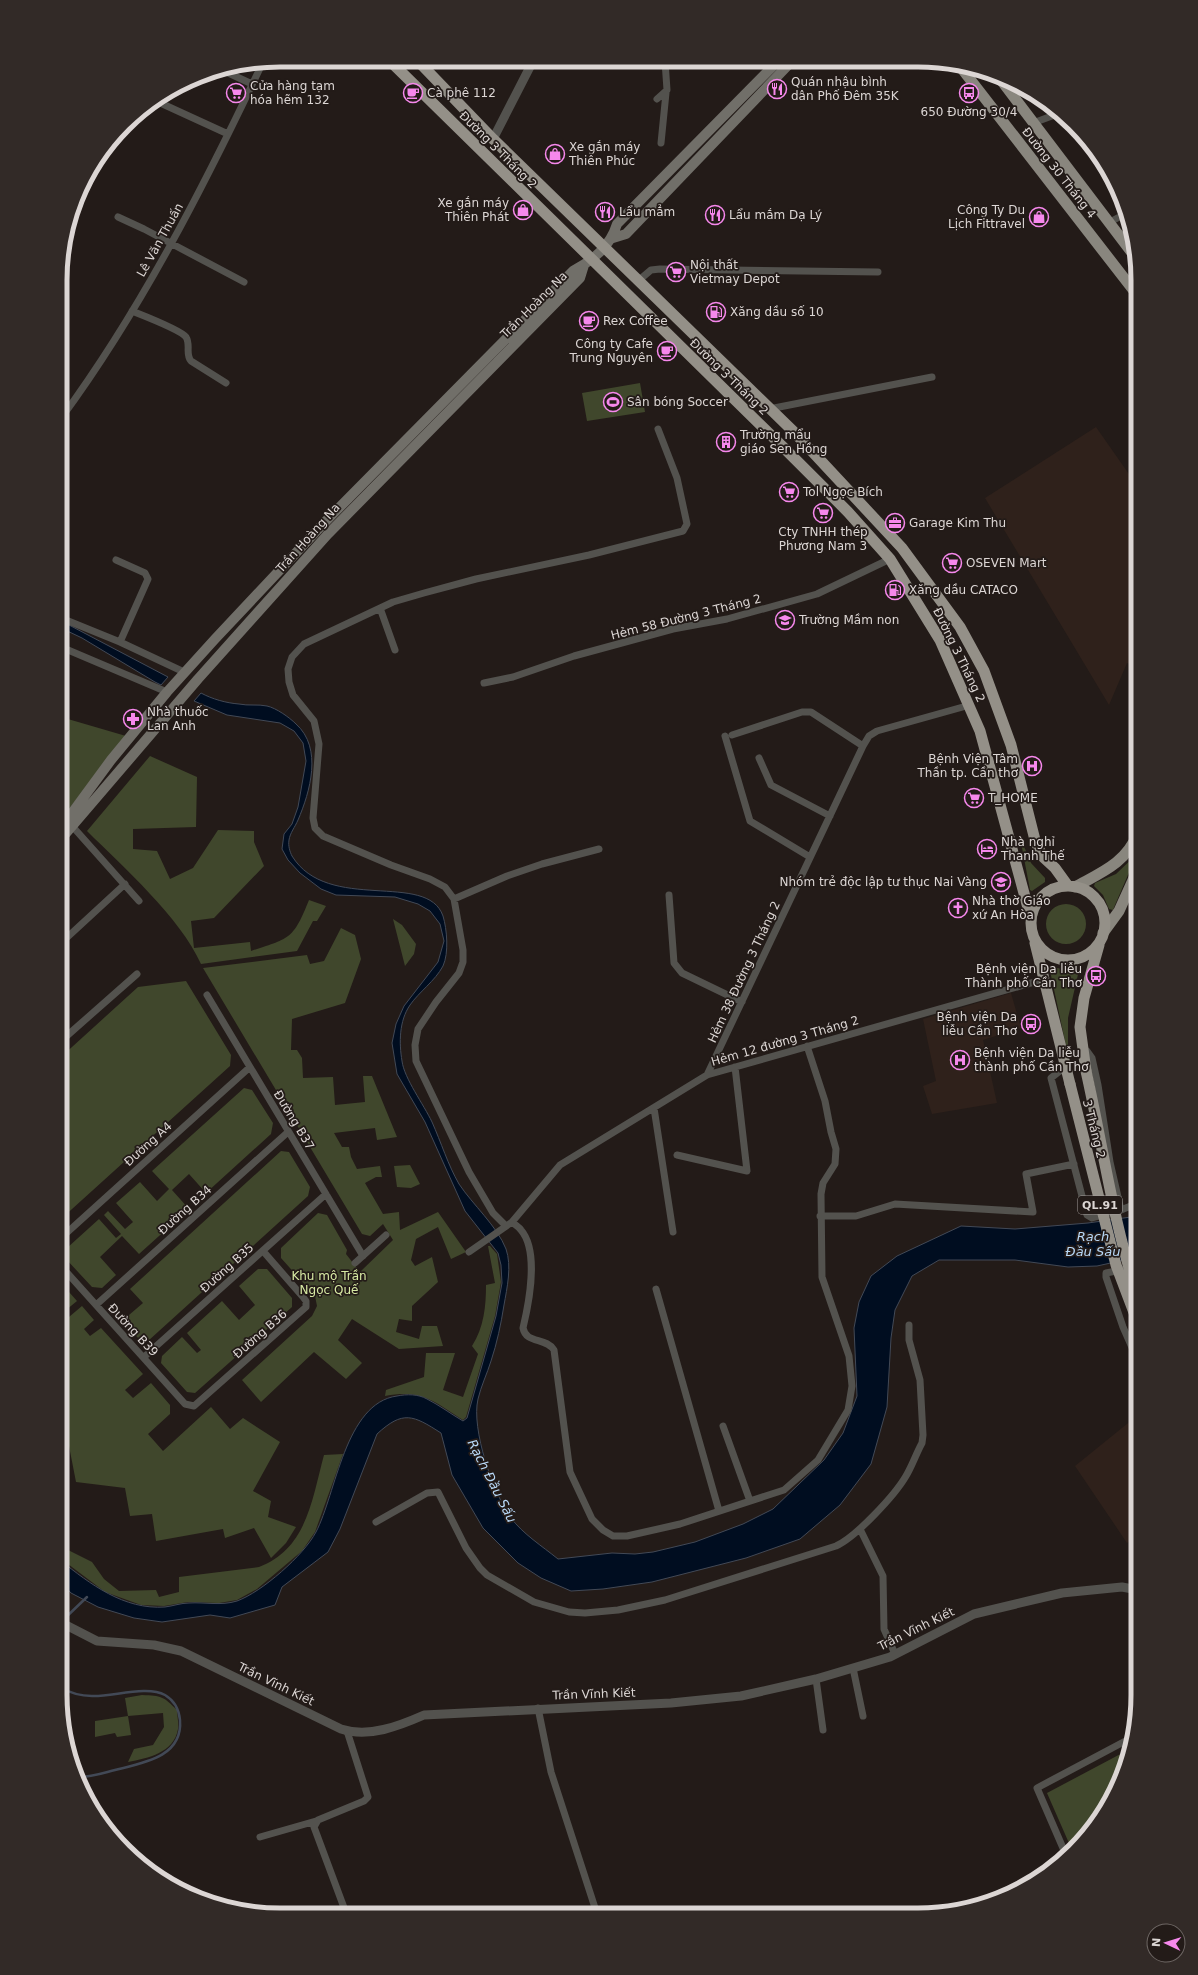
<svg xmlns="http://www.w3.org/2000/svg" width="1198" height="1975" font-family="'DejaVu Sans',sans-serif">
  <style>
    .built { fill: #2f211b }
    .green { fill: #40472c }
    .water { fill: #000d20; stroke: #424956 }
    .lines { fill: none; stroke-linecap: round; stroke-linejoin: round }
    .stream { stroke: #424956; stroke-width: 2.5 }
    .minor { stroke: #53524e; stroke-width: 7 }
    .tertiary { stroke: #53524e; stroke-width: 9 }
    .secondary { stroke: #716f69; stroke-width: 10 }
    .primary { stroke: #89867e; stroke-width: 11 }
    .trunk { stroke: #949088; stroke-width: 11 }
    .trunk-bridge { stroke: #949088; stroke-width: 11 }
    .labels { text-anchor: middle; dominant-baseline: central; stroke-width: 3.5; stroke-linejoin: round; paint-order: stroke }
    .shield { fill: #231b18; stroke: #a49e9c; stroke-width: 1 }
    .shield-label { font-size: 11px; font-weight: bold; fill: #dcd6d4 }
    .poi-label { font-size: 12px; fill: #dcd6d4; stroke: #231b18; text-anchor: start }
    .street-label { font-size: 12px; fill: #dcd6d4; stroke: #231b18 }
    .park-label { font-size: 12px; fill: #d7e9a3; stroke: #231b18 }
    .water-label { font-size: 13px; font-style: italic; fill: #b8d8f7; stroke: #231b18 }
    .rim { fill: none; stroke: #dcd6d4; stroke-width: 5 }
  </style>
  <rect width="100%" height="100%" fill="#231b18"/>
  <path class="built" d="M1096 427 1138 487V668L1127 663 1109 705 985 498Z
    M1011 993 1021 1028 983 1040 997 1103 932 1114 923 1086 936 1081 923 1019Z
    M1138 1415V1535L1127 1543 1075 1466Z"/>
  <path class="green" d="M640 383 645 412 587 421 582 393Z
    M61 717 126 736 61 819Z
    M150 756 197 777 196 827 133 829V849L157 851 170 879 193 868 218 830 254 831V842L264 866 214 918 191 921 194 948 250 942 251 951C290 938 293 940 309 900L326 906 317 921H313L297 951 201 964C180 917 123 867 87 831Z
    M1020 837 1031 863 1045 878V882L1032 891 1030 890Z
    M1137 854 1115 905 1113 910 1109 909 1103 895 1094 886 1095 883 1116 874Z
    M1046 924a20 20 0 1 1 40 0a20 20 0 1 1-40 0Z
    M393 919 402 925 416 944 414 954 405 966Z
    M341 928 355 935 361 959 345 1003 292 1019 291 1050H297L302 1058 303 1078 333 1077 335 1105 365 1102 363 1076H372L397 1137 377 1140 375 1128 334 1133 342 1147H349L351 1157 357 1169 380 1166 382 1177H376L365 1183 383 1214 399 1212 400 1230 438 1212 466 1252 451 1259 438 1227 416 1239 411 1260 415 1266 432 1257 438 1282 412 1306V1321L399 1319 396 1332 419 1339 422 1326H437L443 1346 399 1349 352 1319 338 1340 362 1363 346 1379 314 1352 261 1402 242 1380 312 1316 317 1306 315 1296 281 1258V1248L318 1213 327 1215 347 1250 346 1254 360 1272 393 1240 383 1224 370 1236 362 1234 203 968 307 955 310 964 324 961Z
    M1049 966 1062 969 1077 967 1079 970 1068 1018V1055Z
    M186 981 231 1055 230 1066 61 1219V1057L138 987Z
    M244 1088 252 1090 273 1123 271 1134 206 1193 189 1174 172 1190 189 1209 139 1254 122 1236 100 1257 116 1275 102 1288 92 1287 66 1259 67 1248 99 1219 116 1238 121 1234 104 1215 108 1211 125 1229 133 1222 116 1203 140 1182 157 1201 169 1189 152 1171Z
    M281 1151 289 1152 310 1187 308 1196 148 1341 140 1340 122 1321 143 1303 130 1289Z
    M410 1165 420 1184 411 1188 397 1187 394 1166Z
    M488 1246H490L497 1254 501 1282 495 1316 466 1417 463 1420C433 1401 422 1389 385 1396L386 1390 424 1377 426 1353H455L443 1390 463 1397 478 1354 472 1346C484 1327 486 1306 486 1285L495 1283Z
    M258 1269H267L292 1298V1307L195 1393 187 1392 161 1363 162 1356 182 1337 197 1353 201 1350 187 1333 222 1301 239 1320 255 1305 239 1286Z
    M69 1292 77 1301 60 1315 61 1299Z
    M82 1306 94 1320 84 1329 90 1336 101 1328 143 1374 125 1390 133 1398 151 1383 170 1405V1414L148 1434 163 1451 211 1407 230 1429 243 1418 280 1442 253 1491 271 1501 268 1517 296 1527 286 1543 271 1558 254 1528 225 1538 223 1529 156 1541 152 1514 130 1516 125 1488 76 1482 69 1446 60 1447V1320L63 1322Z
    M343 1454 315 1532 302 1551 257 1589 237 1600 219 1603 188 1602 164 1606 141 1605 105 1592 60 1558V1546L92 1562 104 1579 119 1591 156 1590 159 1597 179 1592V1577L259 1567C307 1549 312 1499 324 1455Z
    M142 1695C162 1696 163 1696 177 1710 177 1716 179 1723 178 1729 174 1753 148 1758 128 1762L134 1749 153 1745 164 1727 163 1713 128 1716 131 1735 117 1737 115 1733 95 1737V1721L128 1716 125 1698Z
    M1128 1750 1121 1779 1093 1829 1072 1850 1047 1793Z"/>
  <path class="water" d="M61 621 69 625 168 677 161 685 155 682 82 638 61 628Z
    M201 693C212 699 226 703 239 704 248 706 258 704 267 706 276 708 289 717 296 724 323 748 310 792 298 820 295 827 290 833 289 840 288 846 290 852 292 856 328 914 427 870 443 916 447 929 449 953 443 966 435 981 419 992 410 1005 399 1021 399 1043 402 1061 404 1078 424 1105 432 1122 441 1142 448 1165 459 1184 473 1205 497 1226 506 1249 512 1266 507 1288 504 1305 501 1324 497 1343 491 1361 487 1374 481 1386 478 1399 471 1429 493 1493 511 1518 523 1534 542 1546 558 1559L612 1553 635 1554 653 1552 695 1542 743 1524 773 1509 824 1460 843 1433 857 1396 854 1328 859 1302 871 1276 897 1256 961 1226 1015 1229 1088 1223 1138 1216V1257L1097 1266 1068 1267 1015 1260H939L912 1276 895 1310 891 1338 887 1407 871 1464 840 1505 800 1539 746 1558 652 1582 603 1589 571 1591 541 1578 518 1563 483 1528 452 1475 441 1433C413 1415 403 1410 377 1434L340 1529 328 1552 282 1587 275 1605 230 1618 210 1615 162 1622 134 1618 98 1607 71 1593 60 1581V1560C90 1584 124 1610 165 1607 173 1606 181 1603 189 1603 205 1602 221 1606 237 1601 262 1592 304 1555 316 1532 336 1494 345 1403 397 1396 407 1394 418 1394 427 1399 439 1405 451 1414 463 1421L467 1418 496 1316 502 1283 501 1265 498 1253 465 1211 425 1122 397 1074 392 1043 396 1024 404 1006 438 962 444 941 440 924 430 911 418 904 395 897 336 895 321 889 300 873 288 860 282 849 284 834 292 824 298 807 306 761 303 743 294 731 280 723 227 715 194 701Z"/>
  <g class="lines">
    <path class="stream" d="M63 1620 87 1597
      M60 1687C70 1693 80 1696 92 1696 112 1697 147 1685 165 1695 175 1701 179 1709 180 1720 183 1757 143 1763 115 1770 103 1773 89 1778 76 1777"/>
    <path class="minor" d="M224 71 252 84
      M657 99 667 90 665 61
      M156 101 228 134
      M1033 123 1060 113
      M661 143 666 93
      M101 158 102 159
      M118 217 144 229 244 282
      M1108 223 1125 214
      M638 281 651 270 660 269 878 272
      M132 311C142 315 181 330 186 337 191 345 185 354 191 361L226 383
      M769 409 932 377
      M62 417C142 308 204 186 262 64
      M116 560 145 573 148 579 120 642
      M380 608 395 650
      M61 618 120 642 184 672
      M61 647 167 692
      M484 683 513 677 574 656 673 629 727 619 817 594 890 559
      M732 735 802 712H811L863 746
      M725 736 750 821 810 857
      M759 758 771 785 830 816
      M73 827 139 901
      M669 895 674 963 682 973 742 1002
      M454 899 507 876 542 864 599 849
      M61 943 125 884
      M207 995 363 1256
      M61 1041 137 974
      M1083 1050 1087 1051 1092 1058 1098 1085 1110 1162 1121 1210
      M1065 1067 1051 1078 1087 1215 1092 1218 1121 1210 1138 1203
      M707 1075 863 746 869 736 877 731 970 705
      M654 1108 673 1232
      M677 1155 747 1171 735 1067
      M820 1216H856L895 1204 1033 1212 1026 1174 1074 1164
      M512 1222C515 1225 519 1227 521 1230 539 1251 529 1303 523 1328 526 1344 546 1337 554 1350L570 1472 592 1519 603 1530 613 1536H627L680 1524 784 1490 818 1460 848 1410 852 1386 849 1356 822 1277 821 1194 823 1183 835 1164 836 1149 831 1132 825 1101 807 1046
      M506 1226 493 1213 469 1172 416 1061 415 1045 418 1029 436 1002 459 973 463 962V950L454 899 445 887 430 879 391 865 323 836 315 828 313 818 319 744 314 721 293 695 289 682 288 669 292 657 304 644 393 602 424 593 476 579 589 555 683 531 687 524 677 478 658 429
      M61 1238 250 1067
      M469 1252 512 1222 560 1165 707 1075 1045 979
      M355 1263 386 1235
      M61 1266 185 1404 194 1406 306 1307V1301L303 1297 263 1251
      M656 1289 719 1511
      M96 1305 288 1132
      M144 1357 326 1194
      M1138 1361 1123 1327 1106 1277V1273L1132 1268 1138 1273
      M723 1426 750 1501
      M376 1522 427 1493 438 1492 466 1548 480 1568 487 1575 534 1602 569 1612 585 1613 618 1610 665 1600 836 1546C856 1537 895 1495 906 1476 912 1466 916 1454 922 1443L923 1435 920 1380 909 1340V1325
      M860 1529 883 1576 884 1629 895 1654
      M853 1668 863 1716
      M816 1679 823 1730
      M538 1708 551 1772 597 1914
      M260 1837 316 1821
      M1066 1855 1037 1788 1131 1738
      M346 1913 314 1827 318 1820 364 1801 368 1797 347 1731"/>
    <path class="tertiary" d="M493 139 533 61
      M60 1622 97 1641 154 1645 181 1651 341 1729C369 1738 399 1726 424 1715L671 1703 741 1696 816 1679 890 1657 974 1614 1062 1593 1122 1587 1138 1590"/>
    <path class="secondary" d="M613 238 626 234 792 61
      M61 828 111 760 167 692 215 639 324 523 573 271C593 260 610 247 617 224L778 61
      M61 839 198 679 328 534 580 278 584 265"/>
    <path class="primary" d="M959 65 1138 296
      M998 76 1133 254
      M1075 887C1102 872 1126 863 1138 833
      M1103 933 1119 911 1138 869"/>
    <path class="trunk" d="M389 60 784 448 848 512 890 559 940 640 980 731 1031 919
      M417 60 493 139 795 433 902 548 960 627 984 671 1011 745 1035 840 1042 856 1055 868 1068 886
      M1031 923a37 37 0 1 1 74 0a37 37 0 1 1-74 0Z
      M1035 943 1070 1084
      M1086 1071 1080 1027 1084 998 1099 945"/>
    <path class="trunk-bridge" d="M1086 1071C1103 1146 1113 1223 1138 1297
      M1070 1084 1116 1265 1138 1323"/>
  </g>
  <defs>
    <g id="restaurant-ring" transform="scale(1)"><circle r="9.5" fill="#231b18" stroke="#f688ec" stroke-width="1.5"/><path d="M-5-6h1v4h1v-4h1v4h1v-4h1v5L-1.5 .5V6h-2V.5L-5-1ZM5-6V6H3V1.5H1.5Q1.5-4 5-6Z" fill="#f688ec"/></g>
    <g id="supermarket-ring" transform="scale(1)"><circle r="9.5" fill="#231b18" stroke="#f688ec" stroke-width="1.5"/><path d="M-6-5.5h2.5l.6 2H6L4.5 2H-2.5L-4.4-4H-6ZM-1.5 3.2a1.3 1.3 0 1 0 .1 0ZM3 3.2a1.3 1.3 0 1 0 .1 0Z" fill="#f688ec"/></g>
    <g id="cafe-ring" transform="scale(1)"><circle r="9.5" fill="#231b18" stroke="#f688ec" stroke-width="1.5"/><path d="M-5.5-4.5H6V0H3Q3 3.5 0 3.5H-2.5Q-5.5 3.5-5.5 0ZM3-3.2v2h1.7v-2ZM-6 4.5H4V6H-6Z" fill="#f688ec"/></g>
    <g id="bus-ring" transform="scale(1)"><circle r="9.5" fill="#231b18" stroke="#f688ec" stroke-width="1.5"/><path d="M-5-6H5V4H4V6H2V4H-2V6H-4V4H-5ZM-3.5-4V0h7V-4ZM-3.5 1.2v1.5H-2V1.2ZM2 1.2v1.5H3.5V1.2Z" fill="#f688ec"/></g>
    <g id="shop-ring" transform="scale(1)"><circle r="9.5" fill="#231b18" stroke="#f688ec" stroke-width="1.5"/><path d="M-5-2.5h2.3a2.7 3.5 0 0 1 5.4 0H5L5.5 6h-11ZM-1.5-2.5h3a1.5 2.3 0 0 0-3 0Z" fill="#f688ec"/></g>
    <g id="fuel-ring" transform="scale(1)"><circle r="9.5" fill="#231b18" stroke="#f688ec" stroke-width="1.5"/><path d="M-5.5-6h7V0h2V4h1.3V-2.5L3-4.5l.8-.8L6-3V5H2.5V1h-1V6h-7ZM-4.2-4.7v3.2H.2V-4.7Z" fill="#f688ec"/></g>
    <g id="stadium-ring" transform="scale(1)"><circle r="9.5" fill="#231b18" stroke="#f688ec" stroke-width="1.5"/><path d="M0-5a6.5 5 0 1 0 0 10a6.5 5 0 1 0 0-10ZM-3.5-1.8h7v3.6h-7Z" fill="#f688ec"/></g>
    <g id="building-ring" transform="scale(1)"><circle r="9.5" fill="#231b18" stroke="#f688ec" stroke-width="1.5"/><path d="M-4-6H4V6H1V3H-1V6H-4ZM-2.5-4.3h1.7v1.8h-1.7ZM.8-4.3h1.7v1.8H.8ZM-2.5-1h1.7V.8h-1.7ZM.8-1h1.7V.8H.8Z" fill="#f688ec"/></g>
    <g id="office-ring" transform="scale(1)"><circle r="9.5" fill="#231b18" stroke="#f688ec" stroke-width="1.5"/><path d="M-6-3h4V-5.5h4V-3h4V5H-6ZM-1-4.5V-3h2v-1.5ZM-6 0V1H6V0Z" fill="#f688ec"/></g>
    <g id="school-ring" transform="scale(1)"><circle r="9.5" fill="#231b18" stroke="#f688ec" stroke-width="1.5"/><path d="M0-5L7-2L0 1L-7-2ZM-4 1L0 2.5L4 1V4Q0 6-4 4Z" fill="#f688ec"/></g>
    <g id="pharmacy-ring" transform="scale(1)"><circle r="9.5" fill="#231b18" stroke="#f688ec" stroke-width="1.5"/><path d="M-2-6h4v4h4v4h-4v4h-4v-4h-4v-4h4Z" fill="#f688ec"/></g>
    <g id="hospital-ring" transform="scale(1)"><circle r="9.5" fill="#231b18" stroke="#f688ec" stroke-width="1.5"/><path d="M-5-5h3v3.5h4V-5h3V5h-3V1.5h-4V5h-3Z" fill="#f688ec"/></g>
    <g id="hotel-ring" transform="scale(1)"><circle r="9.5" fill="#231b18" stroke="#f688ec" stroke-width="1.5"/><path d="M-6-4.5h1.5V1H6V5H4.5V3h-9V5H-6ZM-4 0a1.8 1.8 0 1 1 3.6 0ZM.5 0V-2.5h3Q6-2.5 6 0Z" fill="#f688ec"/></g>
    <g id="church-ring" transform="scale(1)"><circle r="9.5" fill="#231b18" stroke="#f688ec" stroke-width="1.5"/><path d="M-1.2-6h2.4v3.5h3.3v2.4h-3.3V6h-2.4V-.1h-3.3v-2.4h3.3Z" fill="#f688ec"/></g>
  </defs>
  <g fill-rule="evenodd">
    <use href="#restaurant-ring" x="777" y="89"/>
    <use href="#supermarket-ring" x="236" y="93"/>
    <use href="#cafe-ring" x="413" y="93"/>
    <use href="#bus-ring" x="969" y="93"/>
    <use href="#shop-ring" x="555" y="154"/>
    <use href="#shop-ring" x="523" y="210"/>
    <use href="#restaurant-ring" x="605" y="212"/>
    <use href="#restaurant-ring" x="715" y="215"/>
    <use href="#shop-ring" x="1039" y="217"/>
    <use href="#supermarket-ring" x="676" y="272"/>
    <use href="#fuel-ring" x="716" y="312"/>
    <use href="#cafe-ring" x="589" y="321"/>
    <use href="#cafe-ring" x="667" y="351"/>
    <use href="#stadium-ring" x="613" y="402"/>
    <use href="#building-ring" x="726" y="442"/>
    <use href="#supermarket-ring" x="789" y="492"/>
    <use href="#supermarket-ring" x="823" y="513"/>
    <use href="#office-ring" x="895" y="523"/>
    <use href="#supermarket-ring" x="952" y="563"/>
    <use href="#fuel-ring" x="895" y="590"/>
    <use href="#school-ring" x="785" y="620"/>
    <use href="#pharmacy-ring" x="133" y="719"/>
    <use href="#hospital-ring" x="1032" y="766"/>
    <use href="#supermarket-ring" x="974" y="798"/>
    <use href="#hotel-ring" x="987" y="849"/>
    <use href="#school-ring" x="1001" y="882"/>
    <use href="#church-ring" x="958" y="908"/>
    <use href="#bus-ring" x="1096" y="976"/>
    <use href="#bus-ring" x="1031" y="1024"/>
    <use href="#hospital-ring" x="960" y="1060"/>
  </g>
  <g class="labels">
    <rect class="shield" x="1078" y="1196" width="44" height="18" rx="3"/>
    <g class="shield-label">
      <text x="1100" y="1205">QL.91</text>
    </g>
    <g class="poi-label">
      <text x="791" y="82">Quán nhậu bình<tspan x="791" dy="14">dân Phố Đêm 35K</tspan></text>
      <text x="250" y="86">Cửa hàng tạm<tspan x="250" dy="14">hóa hẽm 132</tspan></text>
      <text x="427" y="93">Cà phê 112</text>
      <text x="969" y="112" text-anchor="middle">650 Đường 30/4</text>
      <text x="569" y="147">Xe gắn máy<tspan x="569" dy="14">Thiên Phúc</tspan></text>
      <text x="509" y="203" text-anchor="end">Xe gắn máy<tspan x="509" dy="14">Thiên Phát</tspan></text>
      <text x="1025" y="210" text-anchor="end">Công Ty Du<tspan x="1025" dy="14">Lịch Fittravel</tspan></text>
      <text x="619" y="212">Lẩu mẳm</text>
      <text x="729" y="215">Lẩu mắm Dạ Lý</text>
      <text x="690" y="265">Nội thất<tspan x="690" dy="14">Vietmay Depot</tspan></text>
      <text x="730" y="312">Xăng dầu số 10</text>
      <text x="603" y="321">Rex Coffee</text>
      <text x="653" y="344" text-anchor="end">Công ty Cafe<tspan x="653" dy="14">Trung Nguyên</tspan></text>
      <text x="627" y="402">Sân bóng Soccer</text>
      <text x="740" y="435">Trường mẩu<tspan x="740" dy="14">giáo Sen Hồng</tspan></text>
      <text x="803" y="492">Tol Ngọc Bích</text>
      <text x="909" y="523">Garage Kim Thu</text>
      <text x="823" y="532" text-anchor="middle">Cty TNHH thép<tspan x="823" dy="14">Phương Nam 3</tspan></text>
      <text x="966" y="563">OSEVEN Mart</text>
      <text x="909" y="590">Xăng dầu CATACO</text>
      <text x="799" y="620">Trường Mầm non</text>
      <text x="147" y="712">Nhà thuốc<tspan x="147" dy="14">Lan Anh</tspan></text>
      <text x="1018" y="759" text-anchor="end">Bệnh Viện Tâm<tspan x="1018" dy="14">Thần tp. Cần thơ</tspan></text>
      <text x="988" y="798">T_HOME</text>
      <text x="1001" y="842">Nhà nghỉ<tspan x="1001" dy="14">Thanh Thế</tspan></text>
      <text x="987" y="882" text-anchor="end">Nhóm trẻ độc lập tư thục Nai Vàng</text>
      <text x="972" y="901">Nhà thờ Giáo<tspan x="972" dy="14">xứ An Hòa</tspan></text>
      <text x="1082" y="969" text-anchor="end">Bệnh viện Da liễu<tspan x="1082" dy="14">Thành phố Cần Thơ</tspan></text>
      <text x="1017" y="1017" text-anchor="end">Bệnh viện Da<tspan x="1017" dy="14">liễu Cần Thơ</tspan></text>
      <text x="974" y="1053">Bệnh viện Da liễu<tspan x="974" dy="14">thành phố Cần Thơ</tspan></text>
    </g>
    <g class="street-label">
      <text transform="translate(498 150) rotate(45)">Đường 3 Tháng 2</text>
      <text transform="translate(1059 173) rotate(52)">Đường 30 Tháng 4</text>
      <text transform="translate(160 240) rotate(-61)">Lê Văn Thuấn</text>
      <text transform="translate(534 305) rotate(-45)">Trần Hoàng Na</text>
      <text transform="translate(729 377) rotate(44)">Đường 3 Tháng 2</text>
      <text transform="translate(308 538) rotate(-48)">Trần Hoàng Na</text>
      <text transform="translate(686 617) rotate(-14)">Hẻm 58 Đường 3 Tháng 2</text>
      <text transform="translate(959 655) rotate(64)">Đường 3 Tháng 2</text>
      <text transform="translate(744 972) rotate(-65)">Hẻm 38 Đường 3 Tháng 2</text>
      <text transform="translate(785 1041) rotate(-16)">Hẻm 12 đường 3 Tháng 2</text>
      <text transform="translate(294 1120) rotate(59)">Đường B37</text>
      <text transform="translate(1094 1129) rotate(76)">3 Tháng 2</text>
      <text transform="translate(148 1144) rotate(-42)">Đường A4</text>
      <text transform="translate(185 1210) rotate(-42)">Đường B34</text>
      <text transform="translate(227 1268) rotate(-42)">Đường B35</text>
      <text transform="translate(133 1330) rotate(47)">Đường B39</text>
      <text transform="translate(260 1334) rotate(-41)">Đường B36</text>
      <text transform="translate(916 1629) rotate(-26)">Trần Vĩnh Kiết</text>
      <text transform="translate(276 1684) rotate(26)">Trần Vĩnh Kiết</text>
      <text transform="translate(594 1694) rotate(-2)">Trần Vĩnh Kiết</text>
    </g>
    <g class="park-label">
      <text x="329" y="1276">Khu mộ Trần<tspan x="329" dy="14">Ngọc Quế</tspan></text>
    </g>
    <g class="water-label">
      <text x="1093" y="1236">Rạch<tspan x="1093" dy="15">Đầu Sấu</tspan></text>
      <text transform="translate(492 1481) rotate(63)">Rạch Đầu Sấu</text>
    </g>
  </g>
  <path d="M0 0H1198V1975H0ZM280 67H918A213 213 0 0 1 1131 280V1695A213 213 0 0 1 918 1908H280A213 213 0 0 1 67 1695V280A213 213 0 0 1 280 67Z" fill="#322a27" fill-rule="evenodd"/>
  <path class="rim" d="M280 67H918A213 213 0 0 1 1131 280V1695A213 213 0 0 1 918 1908H280A213 213 0 0 1 67 1695V280A213 213 0 0 1 280 67Z"/>
  <g transform="translate(1166 1943) rotate(274)"><circle r="19" fill="#231b18" stroke="#6d6663"/>
  <path d="M0-3L7 15L0 10L-7 15Z" fill="#f688ec"/>
  <text y="-6" font-size="11" font-weight="bold" text-anchor="middle" fill="#dcd6d4">N</text>
  </g>
</svg>
